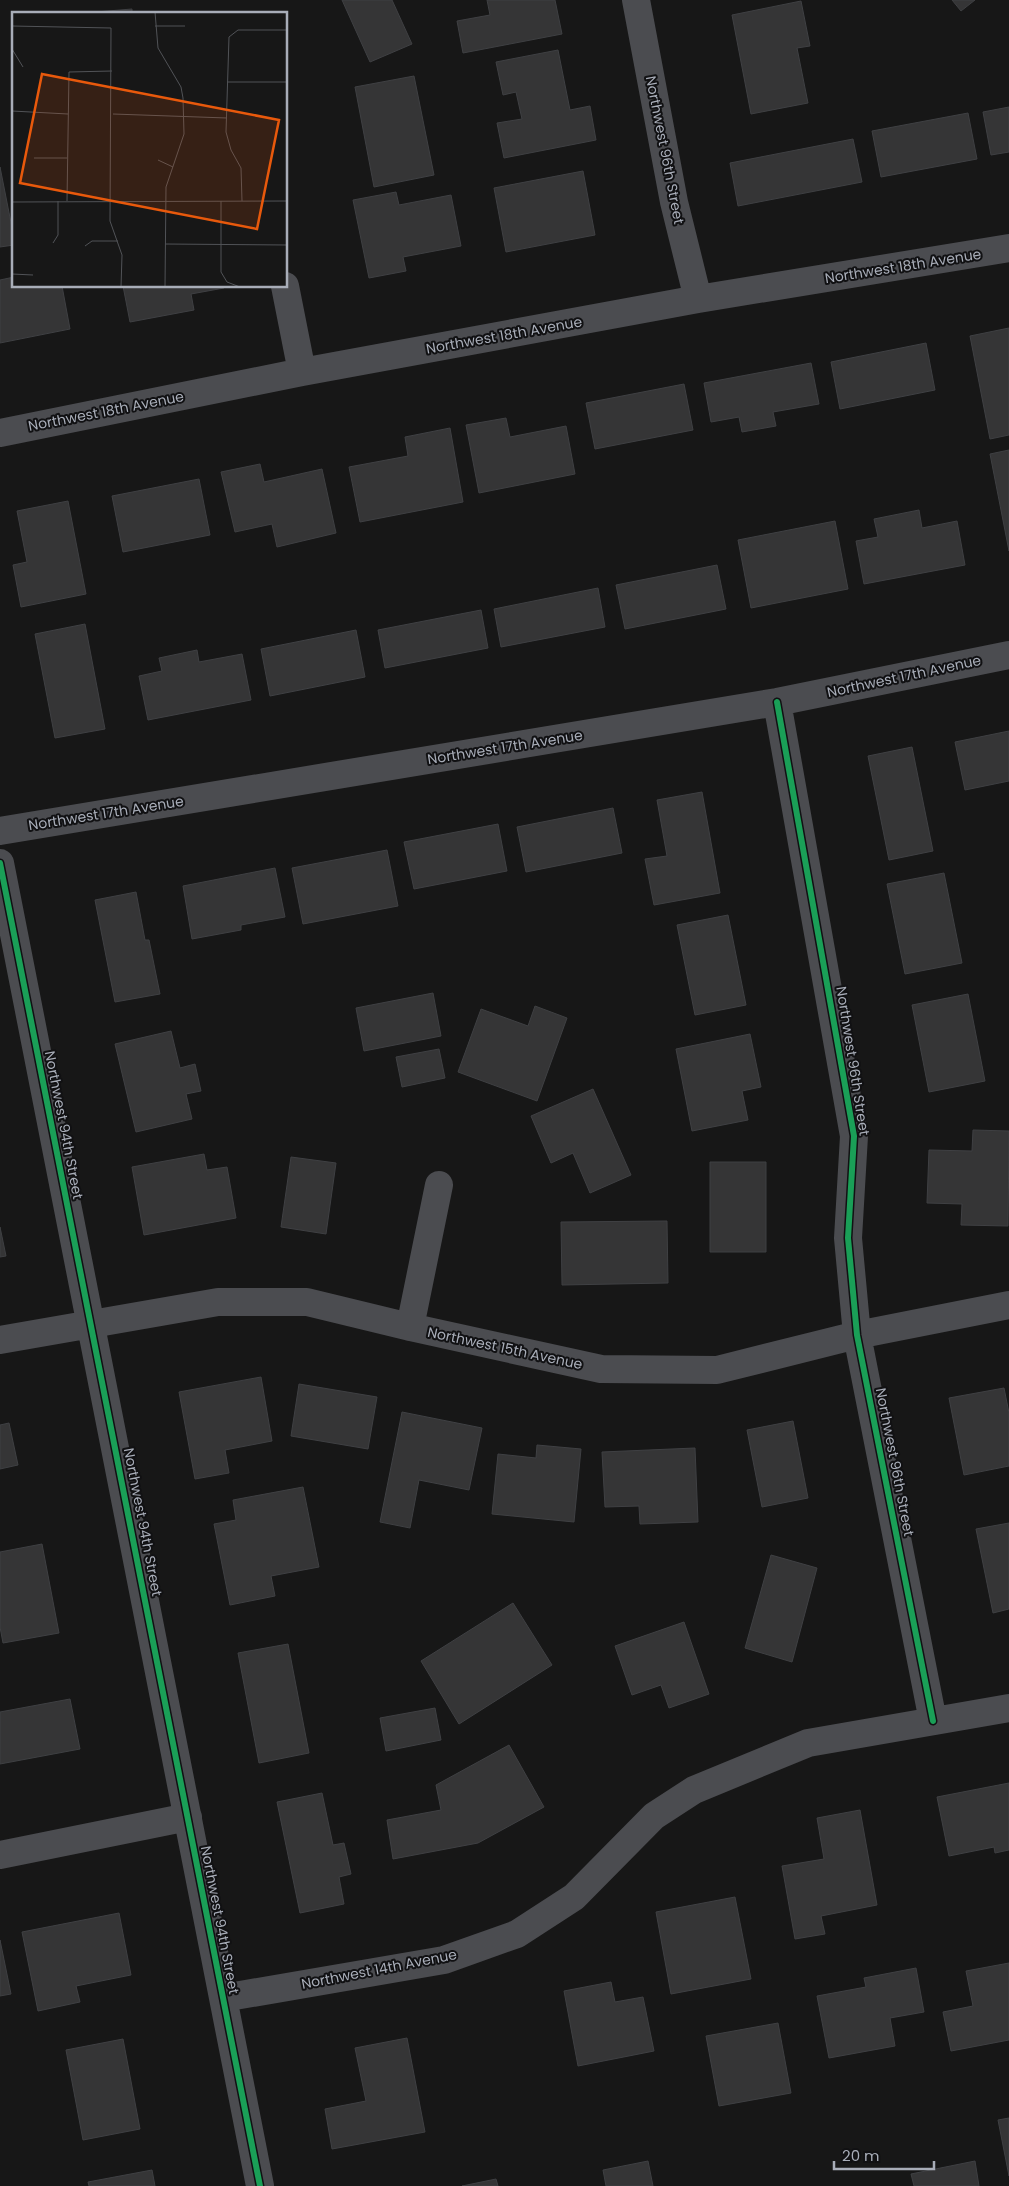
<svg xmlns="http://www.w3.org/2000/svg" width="1009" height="2186" font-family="Poppins,sans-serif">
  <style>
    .building { fill: #353536; stroke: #3f4043 }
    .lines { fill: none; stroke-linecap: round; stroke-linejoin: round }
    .minor { stroke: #4b4c50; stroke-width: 28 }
    .cycleway-casing { stroke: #111113; stroke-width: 9 }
    .cycleway { stroke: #1a9f57; stroke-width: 6 }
    .labels { text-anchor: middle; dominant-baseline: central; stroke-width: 4; stroke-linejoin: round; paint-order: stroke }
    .street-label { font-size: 14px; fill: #a8adb8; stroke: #111113 }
    .inset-road { fill: none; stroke: #515357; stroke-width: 1 }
    .view { fill: #e8590c; fill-opacity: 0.15; stroke: #e8590c; stroke-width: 2.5 }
    .inset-edge { fill: none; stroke: #a8adb8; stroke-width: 2.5 }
  </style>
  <rect width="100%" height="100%" fill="#171717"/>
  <path class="building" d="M342 0H392L412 44 370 62Z
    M487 0H555L562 34 463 53 457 21 490 15Z
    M952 0H975L961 11Z
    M801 1 810 46 797 48 808 103 751 114 732 15Z
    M132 9V14H83V13Z
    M558 50 570 110 590 106 596 140 504 158 497 123 522 119 516 92 503 95 496 62Z
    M414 76 434 175 374 187 355 87Z
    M1009 107V152L991 155 983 112Z
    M968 113 977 159 881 177 872 131Z
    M853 139 862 182 738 206 730 163Z
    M0 167 14 238V245L0 247Z
    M583 171 595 235 506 252 494 188Z
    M396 192 399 205 451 195 461 246 403 257 406 271 369 278 353 200Z
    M14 277V286H62L70 329 0 343V280Z
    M123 286H224V288L191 294 194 310 130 322Z
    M1009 328V435L990 439 970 336Z
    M926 343 935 390 840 409 831 362Z
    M811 363 819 404 773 412 776 426 742 432 739 417 711 422 704 383Z
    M684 384 693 430 595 449 586 403Z
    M506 418 510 437 566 426 575 474 479 493 466 425Z
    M450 428 463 502 360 522 349 467 408 456 405 437Z
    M1009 450V551L990 454Z
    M260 464 264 482 322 469 336 533 277 547 272 524 235 532 221 472Z
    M199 479 210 535 123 552 112 496Z
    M68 501 86 594 21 607 13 565 27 562 17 511Z
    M919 510 922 528 957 521 965 565 864 584 856 541 878 537 874 519Z
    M835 521 848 589 751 608 738 540Z
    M717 565 726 609 625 629 616 585Z
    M598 588 605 627 501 647 494 609Z
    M481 610 488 648 385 668 378 630Z
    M85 624 105 729 55 738 35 634Z
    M356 630 365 677 270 696 261 649Z
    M197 650 199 662 242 654 251 700 148 720 139 676 162 671 159 658Z
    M1009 731V781L965 790 955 742Z
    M912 747 933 851 889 860 868 756Z
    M702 792 720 893 654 905 645 859 667 856 657 800Z
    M613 808 622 853 526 872 517 827Z
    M498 824 507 871 414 889 404 842Z
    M387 850 398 906 303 924 292 868Z
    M275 868 285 917 241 925V930L192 939 183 886Z
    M944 873 962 963 905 974 887 884Z
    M136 892 145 940H149L160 994 115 1002 95 900Z
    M728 915 746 1005 695 1015 677 925Z
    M433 993 441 1036 364 1051 356 1008Z
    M968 994 985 1081 929 1092 912 1005Z
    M535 1006 567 1018 537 1101 458 1072 481 1009 528 1026Z
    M171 1031 180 1068 195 1064 201 1091 186 1094 192 1119 136 1132 115 1044Z
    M750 1034 761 1087 742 1091 748 1120 692 1131 676 1049Z
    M439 1049 445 1078 402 1087 396 1057Z
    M593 1089 631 1175 590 1193 573 1153 551 1163 531 1116Z
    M973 1130 1009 1131 1008 1226 961 1225 962 1204 927 1203 929 1150 972 1151Z
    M204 1154 207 1170 227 1167 236 1218 144 1235 132 1167Z
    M291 1157 336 1163 326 1234 281 1227Z
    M710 1162H766V1252H710Z
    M667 1221 668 1283 562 1285 561 1222Z
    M0 1227 6 1256 0 1257Z
    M261 1377 272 1441 225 1450 229 1473 195 1479 179 1392Z
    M299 1384 377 1397 368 1449 291 1436Z
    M1004 1388 1009 1413V1466L964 1475 949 1398Z
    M402 1412 482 1428 469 1490 419 1480 410 1528 380 1522Z
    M793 1421 808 1498 762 1507 747 1430Z
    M9 1423 18 1465 0 1469V1425Z
    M537 1445 581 1449 574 1522 492 1514 498 1454 536 1458Z
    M695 1448 698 1522 640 1524 639 1506 605 1507 602 1452Z
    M303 1487 319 1567 271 1576 275 1596 230 1605 214 1524 236 1520 233 1500Z
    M1009 1523V1609L993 1613 976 1529Z
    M42 1544 59 1633 3 1643 0 1627V1552Z
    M771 1555 817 1568 792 1662 745 1648Z
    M513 1603 552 1665 459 1724 421 1661Z
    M684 1622 709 1694 669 1708 661 1685 632 1695 615 1646Z
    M288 1644 309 1753 259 1763 238 1653Z
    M70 1699 80 1749 0 1764V1712Z
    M435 1708 441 1740 386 1751 380 1718Z
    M509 1745 544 1807 478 1843 393 1859 387 1820 441 1810 436 1785Z
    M1009 1783V1850L995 1853 994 1847 949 1856 937 1797Z
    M322 1793 333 1845 344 1843 351 1874 339 1877 344 1904 300 1913 277 1802Z
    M860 1810 877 1905 821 1916 825 1934 795 1939 782 1866 824 1859 817 1818Z
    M735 1897 751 1979 671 1994 656 1912Z
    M119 1913 131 1975 76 1986 80 2002 38 2011 22 1932Z
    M0 1940 11 1994 0 1996Z
    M1009 1963V2040L951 2051 943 2012 973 2006 966 1971Z
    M916 1968 924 2012 890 2018 895 2046 829 2058 817 1996 866 1987 864 1978Z
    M611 1982 615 2002 643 1997 654 2051 578 2066 564 1991Z
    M778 2023 791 2093 719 2106 706 2036Z
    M407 2038 425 2132 332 2149 325 2109 366 2101 355 2048Z
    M123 2039 140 2129 83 2140 66 2050Z
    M1009 2118V2176L998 2120Z
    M648 2161 653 2186H606L603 2170Z
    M975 2161 979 2186H914L911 2174Z
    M152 2170 155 2186H89L88 2182Z
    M496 2179 498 2186H462Z"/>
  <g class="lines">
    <path class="minor" d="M636 0 674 202 698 299
      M285 286 302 372
      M0 433 302 372 698 299 1009 248
      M777 702 854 1136 848 1238 857 1335 933 1721
      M0 831 777 702 1009 655
      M0 863 260 2186
      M410 1327 439 1185
      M0 1340 218 1302H307L410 1327 601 1369 717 1370 857 1335 1009 1305
      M0 1855 188 1817
      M223 1998 444 1960 517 1934 574 1897 654 1816 694 1790 808 1743 1009 1708"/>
    <g class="cycleway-casing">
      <path id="cycleway" d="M777 702 854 1136 848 1238 857 1335 933 1721
        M0 863 260 2186"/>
    </g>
    <use href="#cycleway" class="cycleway"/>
  </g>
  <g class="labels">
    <g class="street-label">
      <text transform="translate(665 150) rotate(79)">Northwest 96th Street</text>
      <text transform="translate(903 266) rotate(-9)">Northwest 18th Avenue</text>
      <text transform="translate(504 335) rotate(-10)">Northwest 18th Avenue</text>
      <text transform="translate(106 411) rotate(-11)">Northwest 18th Avenue</text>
      <text transform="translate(904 676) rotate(-12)">Northwest 17th Avenue</text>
      <text transform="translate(505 747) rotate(-9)">Northwest 17th Avenue</text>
      <text transform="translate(106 813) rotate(-9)">Northwest 17th Avenue</text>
      <text transform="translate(853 1061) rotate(81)">Northwest 96th Street</text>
      <text transform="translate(64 1125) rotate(79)">Northwest 94th Street</text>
      <text transform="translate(505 1348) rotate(12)">Northwest 15th Avenue</text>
      <text transform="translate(895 1462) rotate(79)">Northwest 96th Street</text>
      <text transform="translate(143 1522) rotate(79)">Northwest 94th Street</text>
      <text transform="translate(220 1920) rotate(79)">Northwest 94th Street</text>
      <text transform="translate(379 1969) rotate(-11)">Northwest 14th Avenue</text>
    </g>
  </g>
  <g transform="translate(12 12)">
    <rect width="275" height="275" fill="#171717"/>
    <path class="inset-road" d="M143 0 146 36 169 75 171 86 172 122 154 175 153 275M0 14 99 16 98 209 110 243 109 275M143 14H173M0 37 11 55M215 70H275M0 99 56 102M101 102 215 106M22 146H55M146 148 161 155M55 189 57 60 100 59M209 189V260L215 270 228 275M230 189 229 156 219 138 214 120 217 25 226 18H275M0 190 275 189M41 231 46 223V189M153 232 275 233M73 234 80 229H106M0 262 21 263"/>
    <path class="view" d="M30 62 267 108 245 217 8 171Z"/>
    <rect width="275" height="275" class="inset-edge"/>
  </g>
  <path d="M834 2161v8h100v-8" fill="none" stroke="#a8adb8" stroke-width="2.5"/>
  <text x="842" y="2161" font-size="15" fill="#a8adb8" stroke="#111113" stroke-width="4" paint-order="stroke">20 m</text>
</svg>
